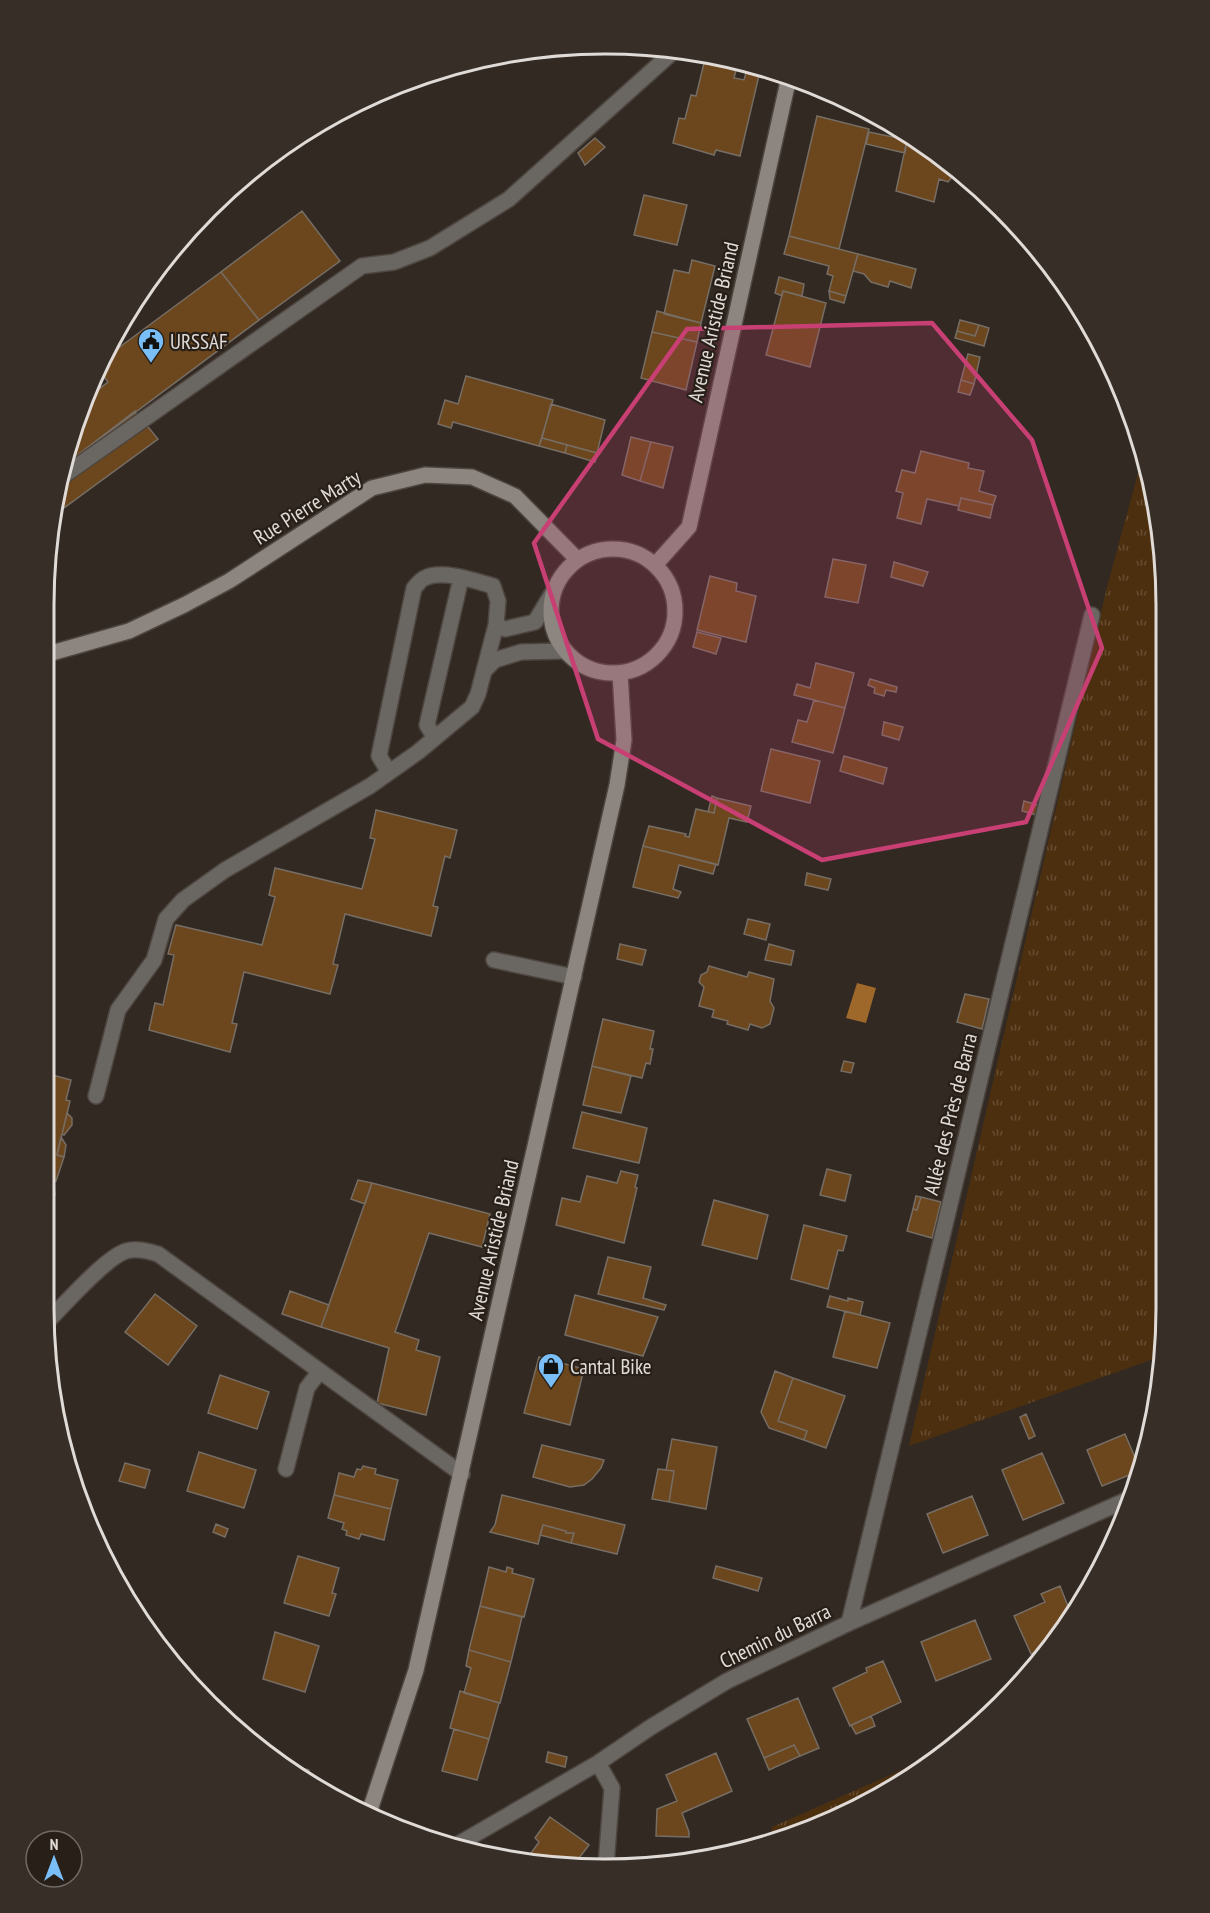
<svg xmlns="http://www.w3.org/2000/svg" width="1210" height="1913" font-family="'PT Sans Narrow',sans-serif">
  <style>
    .grass { fill: url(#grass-tufts) }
    .water { fill: #9e682b }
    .building { fill: #6c461c; stroke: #766d64; stroke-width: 1.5 }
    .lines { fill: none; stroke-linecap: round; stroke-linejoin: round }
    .service-casing { stroke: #4d453f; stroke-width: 18 }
    .minor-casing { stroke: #4d453f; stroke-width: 18 }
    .secondary-casing { stroke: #4d453f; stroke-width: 18 }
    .service { stroke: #6a6662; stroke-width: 15 }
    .minor { stroke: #6a6662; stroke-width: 15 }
    .secondary { stroke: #8d8680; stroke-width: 15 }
    .marked { fill: #c83f74; fill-opacity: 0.2; stroke: #c83f74; stroke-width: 4.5; stroke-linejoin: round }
    .labels { text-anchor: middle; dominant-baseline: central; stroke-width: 4.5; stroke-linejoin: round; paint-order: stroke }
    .street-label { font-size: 21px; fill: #e1dbd7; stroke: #271f18 }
    .poi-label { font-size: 21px; fill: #e1dbd7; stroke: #271f18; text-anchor: start }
    .rim { fill: none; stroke: #e1dbd7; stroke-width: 3 }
  </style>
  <defs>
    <pattern id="grass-tufts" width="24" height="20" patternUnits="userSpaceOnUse" patternTransform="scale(1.5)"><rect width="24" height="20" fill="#4c2f0f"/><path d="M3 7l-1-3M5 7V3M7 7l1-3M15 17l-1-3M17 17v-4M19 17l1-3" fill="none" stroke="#664d31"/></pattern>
  </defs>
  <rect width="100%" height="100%" fill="#312922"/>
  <path class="grass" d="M1143 455 1165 568 1162 1356 909 1446 1107 587Z
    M940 1753 917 1775 771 1841 772 1827Z"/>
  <path class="water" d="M254 169 226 205 202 217 235 183Z
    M857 983 876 988 866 1023 846 1018Z"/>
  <path class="building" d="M749 62 761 67 740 156 716 150 714 155 673 143 679 118 685 119 691 95 696 96 704 63 736 70 734 78 744 80Z
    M823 90 854 102 867 110 821 99Z
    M817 116 869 129 839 249 789 236Z
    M869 132 907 140 905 153 866 144Z
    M595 138 605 147 585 165 578 153Z
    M907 140 921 144 947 160 958 170 948 182 939 179 934 202 896 191Z
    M644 195 687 205 677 245 634 235Z
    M302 211 340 261 259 320 221 272Z
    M789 236 858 254 846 296 829 291 833 276 827 274 829 266 784 254Z
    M858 254 916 269 911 288 890 281 888 287 871 282 864 274 853 271Z
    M692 260 715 266 701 323 664 314 674 270 689 273Z
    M221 272 259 320 66 464 83 401 108 382 98 369 105 358Z
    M779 277 804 284 802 296 783 291 782 296 775 293Z
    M783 291 826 303 810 367 766 355Z
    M829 291 846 296 844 303 830 299Z
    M657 311 701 323 697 342 652 332Z
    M960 320 979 325 975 336 957 331Z
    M979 325 989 328 984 346 955 338 957 331 975 336Z
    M652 332 697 342 686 390 641 378Z
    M968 354 980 357 974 384 961 380Z
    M466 376 553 400 539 446 453 422 451 428 438 424 445 400 458 404Z
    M961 380 974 384 970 395 958 392Z
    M551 404 605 420 597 453 542 438Z
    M135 411 158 439 53 516 66 464Z
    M631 437 651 442 640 481 622 475Z
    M542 438 567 445 565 453 539 446Z
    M651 442 673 447 663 488 640 481Z
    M567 445 597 453 595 462 565 453Z
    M921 451 969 463 968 468 984 471 979 491 996 496 993 505 961 498 959 506 927 499 921 524 897 518 903 493 896 491 902 470 915 473Z
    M961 498 993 505 990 518 958 510Z
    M833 559 866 565 858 603 825 597Z
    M894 562 928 572 923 586 891 577Z
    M710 576 737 583 736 591 756 596 746 642 697 630Z
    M697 632 721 638 716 654 693 647Z
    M816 663 854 673 845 708 794 695 797 684 810 688Z
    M870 679 897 687 896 692 886 690 884 696 874 693 875 688 868 685Z
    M814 700 845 708 833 753 792 742 798 720 807 722Z
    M884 722 903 727 899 740 882 735Z
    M771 749 820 761 810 803 761 791Z
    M844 756 887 768 883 784 840 771Z
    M712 796 717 798 714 813 708 812Z
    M717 798 751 806 747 822 729 818 718 865 643 846 649 826 686 834 685 836 689 837 696 809 714 813Z
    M1024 801 1038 805 1036 815 1022 811Z
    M376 810 457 830 450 858 445 856 433 906 438 907 431 936 345 914 333 964 338 965 330 994 244 972 232 1023 237 1024 230 1052 149 1030 155 1003 163 1005 174 955 168 954 176 925 262 945 275 897 269 895 275 868 362 889 375 839 370 838Z
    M643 846 716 864 713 874 679 865 673 889 681 892 678 898 633 887Z
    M807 873 831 879 828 890 805 885Z
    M748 919 770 924 766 940 744 934Z
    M620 944 646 950 642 965 617 959Z
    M769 944 794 951 791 965 765 960Z
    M709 966 747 977 749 972 774 979 770 1001 774 1008 770 1024 762 1028 750 1024 748 1030 727 1024 728 1021 712 1017 714 1010 699 1006 704 987 699 982 701 975 707 972Z
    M965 994 989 999 982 1029 957 1022Z
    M603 1019 654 1031 650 1049H653L650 1064 646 1063 642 1078 592 1066Z
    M844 1061 854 1063 851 1073 841 1071Z
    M592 1066 631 1076 621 1113 583 1105Z
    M45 1073 71 1080 66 1100 70 1101 57 1155 64 1157 56 1181 51 1180 44 1206Z
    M582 1112 647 1128 639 1163 573 1148Z
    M67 1113 72 1118V1125L64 1135 62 1134Z
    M61 1137 66 1145 64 1157 57 1155Z
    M827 1169 851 1175 845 1201 820 1195Z
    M621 1171 638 1175 635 1187 637 1188 624 1243 556 1225 562 1198 580 1202 587 1176 617 1183Z
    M358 1180 372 1183 365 1204 351 1199Z
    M372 1183 490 1214 482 1247 429 1233 395 1332 419 1340 416 1350 440 1357 426 1415 377 1403 389 1348 321 1327Z
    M50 1184 54 1187 55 1195 47 1201H46Z
    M916 1196 921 1197 917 1210 913 1209Z
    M921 1197 941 1202 932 1238 907 1231 913 1209 917 1210Z
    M714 1200 768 1215 757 1259 702 1245Z
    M804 1225 847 1236 843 1251 838 1250 828 1289 791 1279Z
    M608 1257 651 1267 643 1298 666 1305 664 1310 598 1294Z
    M290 1291 329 1305 321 1327 282 1314Z
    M155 1294 197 1326 168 1365 125 1332Z
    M575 1295 658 1317 643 1356 565 1335Z
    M830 1296 848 1301V1298L863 1302 860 1315 827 1307Z
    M845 1311 890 1323 877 1368 833 1357Z
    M539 1357 584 1369 570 1425 524 1413Z
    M775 1371 793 1378 778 1421 807 1431 804 1440 769 1428 761 1412Z
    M220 1375 269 1392 257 1429 208 1413Z
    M793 1378 845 1396 826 1448 804 1440 807 1431 778 1421Z
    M1026 1414 1035 1436 1029 1439 1020 1417Z
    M1125 1434 1139 1467 1137 1472 1102 1486 1087 1450Z
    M672 1439 717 1447 706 1509 669 1502 674 1471 666 1470Z
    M542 1445 604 1460 601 1468 592 1479 584 1485 570 1487 533 1477Z
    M199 1452 256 1470 244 1508 187 1491Z
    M1042 1453 1064 1503 1023 1520 1002 1470Z
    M125 1463 150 1470 145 1488 119 1481Z
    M363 1466 376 1469 375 1474 398 1480 391 1509 334 1495 339 1473 354 1477 357 1469 361 1470Z
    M658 1469 674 1471 669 1502 652 1499Z
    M334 1495 391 1509 384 1540 361 1534 359 1539 346 1535 347 1531 342 1529 344 1523 328 1518Z
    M502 1495 625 1525 617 1554 571 1543 574 1533H566V1531L543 1525 538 1544 490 1532 495 1525Z
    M972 1496 988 1535 943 1553 927 1514Z
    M216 1524 228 1529 225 1537 213 1532Z
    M543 1525 566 1531V1533H574L571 1543 540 1535Z
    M298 1556 339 1568 332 1593 336 1594 329 1616 284 1603Z
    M716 1566 762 1578 758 1591 713 1578Z
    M489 1567 506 1572 507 1567 513 1569 512 1573 534 1579 524 1617 480 1606Z
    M1060 1586 1071 1614 1054 1644 1031 1654 1014 1616 1045 1602 1041 1594Z
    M480 1606 522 1617 511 1662 469 1650Z
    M975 1620 991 1659 936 1681 921 1642Z
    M275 1632 319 1646 305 1692 263 1679Z
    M469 1650 511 1662 500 1703 464 1693 471 1668 466 1666Z
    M883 1661 901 1702 850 1726 833 1688 867 1672 866 1668Z
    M460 1691 499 1703 489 1739 450 1728Z
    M798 1698 819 1748 800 1756 794 1745 764 1758 747 1719Z
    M871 1716 875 1726 856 1734 851 1725Z
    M454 1729 489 1739 477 1780 442 1771Z
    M794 1745 800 1756 769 1770 764 1758Z
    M548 1752 567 1757 565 1767 546 1762Z
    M716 1753 732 1791 682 1813 689 1832V1837L656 1836 657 1809 677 1801 666 1775Z
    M278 1761 309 1770 307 1777Z
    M550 1817 589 1845 573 1866 568 1864 565 1868 526 1860 539 1842 535 1838Z"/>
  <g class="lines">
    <g class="service-casing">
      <path id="service" d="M63 476 362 266 394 262 430 248 509 199 675 50
        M494 960 574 977"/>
    </g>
    <g class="minor-casing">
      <path id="minor" d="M496 625 505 629 535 622 553 592
        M484 671 495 660 521 652 565 651
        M435 738 427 725 461 578
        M96 1096 118 1010 154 960 166 919 183 900 225 870 370 786 418 752 472 707 478 694 496 625 498 601 493 586C476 581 441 569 425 578 421 579 417 585 414 588L379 756 389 772
        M46 1323C63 1306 106 1257 126 1251 137 1248 147 1251 158 1254L462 1474
        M286 1469 307 1388 320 1371
        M849 1623 1092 615
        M598 1763 612 1788 606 1865
        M455 1846 598 1763 651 1727 727 1681 849 1623 1131 1498"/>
    </g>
    <g class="secondary-casing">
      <path id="secondary" d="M551 611a62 62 0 1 1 124 0a62 62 0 1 1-124 0Z
        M656 564 689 527 789 77
        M48 654 129 631 184 605 229 581 372 488 425 475 472 477 515 496 577 559
        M370 1810 416 1670 617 785 624 740 620 673"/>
    </g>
    <use href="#service" class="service"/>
    <use href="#minor" class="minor"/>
    <use href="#secondary" class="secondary"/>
  </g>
  <path class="marked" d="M932 323 1032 440 1102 648 1026 822 822 860 598 739 534 543 687 329Z"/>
  <defs>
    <g id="civic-pin" transform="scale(1.35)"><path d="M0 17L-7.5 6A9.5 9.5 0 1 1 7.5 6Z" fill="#7abef8" stroke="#271f18"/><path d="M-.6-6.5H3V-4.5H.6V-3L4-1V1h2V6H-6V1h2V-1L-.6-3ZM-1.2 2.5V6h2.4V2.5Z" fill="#111"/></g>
    <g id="shop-pin" transform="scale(1.35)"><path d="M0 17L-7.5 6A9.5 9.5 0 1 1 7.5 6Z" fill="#7abef8" stroke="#271f18"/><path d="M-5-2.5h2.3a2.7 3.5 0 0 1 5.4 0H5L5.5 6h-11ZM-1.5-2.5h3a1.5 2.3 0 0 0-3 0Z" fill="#111"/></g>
  </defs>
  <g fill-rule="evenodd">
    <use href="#civic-pin" x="151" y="341"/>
    <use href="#shop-pin" x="551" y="1366"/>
  </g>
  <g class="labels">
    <g class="street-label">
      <text transform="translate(713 322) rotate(-77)">Avenue Aristide Briand</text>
      <text transform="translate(307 507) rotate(-32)">Rue Pierre Marty</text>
      <text transform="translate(950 1114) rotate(-76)">Allée des Près de Barra</text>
      <text transform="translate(493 1240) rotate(-77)">Avenue Aristide Briand</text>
      <text transform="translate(775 1636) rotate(-26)">Chemin du Barra</text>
    </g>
    <g class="poi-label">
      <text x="170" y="341">URSSAF</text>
      <text x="570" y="1366">Cantal Bike</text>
    </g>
  </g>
  <path d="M0 0H1210V1913H0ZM605 54H605A551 551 0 0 1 1156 605V1308A551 551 0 0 1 605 1859H605A551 551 0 0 1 54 1308V605A551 551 0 0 1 605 54Z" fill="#362e27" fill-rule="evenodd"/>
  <path class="rim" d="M605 54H605A551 551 0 0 1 1156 605V1308A551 551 0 0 1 605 1859H605A551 551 0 0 1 54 1308V605A551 551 0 0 1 605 54Z"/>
  <g transform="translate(54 1859)"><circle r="28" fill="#271f18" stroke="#716a64" stroke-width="1.5"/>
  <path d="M0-4.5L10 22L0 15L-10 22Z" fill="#7abef8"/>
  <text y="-9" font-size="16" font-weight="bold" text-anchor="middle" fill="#e1dbd7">N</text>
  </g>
</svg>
